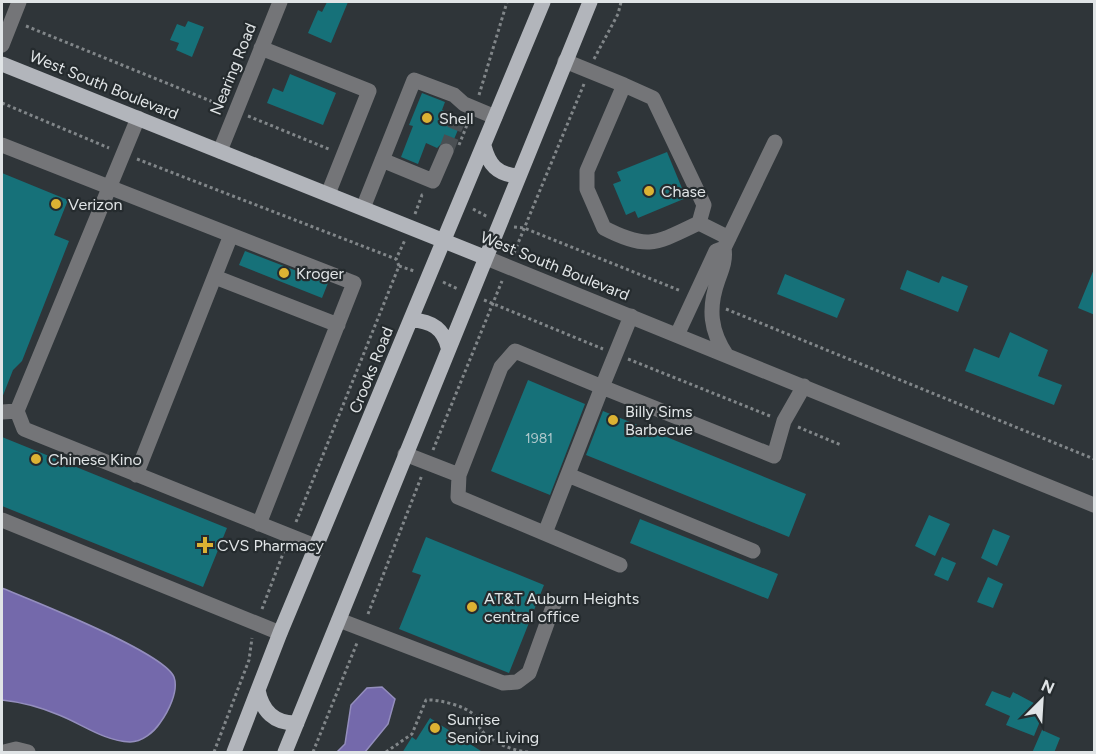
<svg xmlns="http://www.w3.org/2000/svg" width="1096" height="754" font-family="Figtree,sans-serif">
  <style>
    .water { fill: #7469ab; stroke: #948ebd; stroke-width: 1.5 }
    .building { fill: #167179 }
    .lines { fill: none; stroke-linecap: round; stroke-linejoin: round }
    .minor-tunnel { stroke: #4a4f53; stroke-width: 15; stroke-dasharray: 15 8; stroke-linecap: butt }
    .path { stroke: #818689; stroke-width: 3; stroke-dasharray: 3 3; stroke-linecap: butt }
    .minor { stroke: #747578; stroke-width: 15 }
    .major { stroke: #b2b5bb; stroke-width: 15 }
    .poi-dot { fill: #dcb233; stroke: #252b2e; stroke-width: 2 }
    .labels { text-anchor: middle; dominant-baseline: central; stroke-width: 4.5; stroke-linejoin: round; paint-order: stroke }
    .number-label { font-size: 14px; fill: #aec7cb }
    .street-label { font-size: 16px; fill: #e0e4e6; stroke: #252b2e }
    .poi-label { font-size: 16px; fill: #e0e4e6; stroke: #252b2e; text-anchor: start }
  </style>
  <rect width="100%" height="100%" fill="#2f3539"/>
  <path class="water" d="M2 588C31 600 164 652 174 677 179 691 168 712 160 723 154 732 142 742 130 742 104 741 82 724 59 715 40 707 21 702 2 700Z
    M382 687 395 699 388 724 365 752H337L345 744 351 705 367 688Z"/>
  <path class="building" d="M327 2H348L331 43 308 33 318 10 322 12Z
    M188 21 204 27 192 57 176 50 179 43 170 40 177 24 185 27Z
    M290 74 336 93 323 125 267 103 273 88 283 92Z
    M422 93 445 102 442 110 463 118 452 144 444 141 437 148 426 143 418 164 401 157 413 126 409 125Z
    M667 152 686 198 638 218 635 211 626 215 613 184 621 181 617 172Z
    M2 173 68 200 54 235 69 241 22 361 13 370 2 398Z
    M245 251 328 283 322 298 239 265Z
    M1094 269H1095V315L1078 308Z
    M907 270 939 283 942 276 968 286 958 312 900 289Z
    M785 274 845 299 837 318 777 294Z
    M1010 332 1048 350 1038 376 1062 385 1054 405 965 371 974 348 999 358Z
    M528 380 585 404 550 495 491 471Z
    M603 411 806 494 789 537 586 455Z
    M2 437 227 528 203 587 2 506Z
    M929 515 950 524 935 556 915 546Z
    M640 519 778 574 768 599 630 543Z
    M993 529 1010 536 997 566 981 558Z
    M426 537 544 585 509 673 399 629 421 575 412 572Z
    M942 557 956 563 948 581 934 575Z
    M988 577 1003 584 993 608 977 602Z
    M992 691 1010 698 1013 692 1045 709 1034 736 1006 725 1010 716 985 705Z
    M430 718 484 753H402L412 737 416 740Z
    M1042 730 1060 738 1054 753H1032Z"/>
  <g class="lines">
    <path class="minor-tunnel" d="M446 151 459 117"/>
    <path class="path" d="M26 26 223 106
      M594 59 618 14 621 2
      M479 95 507 2
      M2 103 109 148
      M248 116 331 150
      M459 145 469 120
      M137 159 396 259
      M473 209 488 217
      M415 214 422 195 425 194
      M514 227 524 228 681 291
      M514 253 584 84
      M399 266 414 271
      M443 282 458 289
      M484 300 603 349
      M726 309 1094 459
      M628 359 770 416
      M798 427 841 445
      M433 450 502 281
      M296 522 399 266 396 259 405 240
      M262 609 284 551
      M368 614 422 475
      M214 752 249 660 252 638
      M313 752 357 643
      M386 752 412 734 426 700C438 699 466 706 474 715 477 720 479 728 483 732 494 743 513 751 529 752"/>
    <path class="minor" d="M2 45 19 2
      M261 48 369 91 328 194
      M565 61 624 85 587 171V189L604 228C648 251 657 243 699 223L704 205 653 98 624 85
      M2 145 231 235
      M220 151 280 2
      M382 160 433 181 446 151
      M363 208 414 80 454 95 464 104 495 117
      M699 223 729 238
      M484 257 1094 505
      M215 277 338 325
      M631 316 602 387 774 456 784 421 804 386
      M677 335 716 251 724 248
      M727 356C710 331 708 308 718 280 722 269 726 260 724 248L775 142
      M17 411 24 429 315 546
      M2 412 17 411 138 118
      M405 454 459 475 458 497 620 565
      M136 475 231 235 354 283 259 524
      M459 475 501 367 515 351 602 387 545 533
      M568 475 753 551
      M2 520 280 633
      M339 620 503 683 517 682 529 673 554 604
      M4 752 16 749 28 752"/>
    <path class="major" d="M2 64 484 257
      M484 146C489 165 497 174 517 176
      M412 320C431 321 443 328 448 347
      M258 690C262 711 274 724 297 723
      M234 752 280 633 543 2
      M285 752 590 2"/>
  </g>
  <g class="poi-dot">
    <circle cx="427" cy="118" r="6"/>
    <circle cx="649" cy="191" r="6"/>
    <circle cx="56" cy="204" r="6"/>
    <circle cx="284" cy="273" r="6"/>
    <circle cx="613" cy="420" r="6"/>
    <circle cx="36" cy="459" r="6"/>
    <path d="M202 536h6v6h6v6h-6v6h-6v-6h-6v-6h6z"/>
    <circle cx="472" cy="607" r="6"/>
    <circle cx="435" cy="728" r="6"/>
  </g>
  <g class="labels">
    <g class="number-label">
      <text x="539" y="438">1981</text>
    </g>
    <g class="street-label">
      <text transform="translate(233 69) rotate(-68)">Nearing Road</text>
      <text transform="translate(104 85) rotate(22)">West South Boulevard</text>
      <text transform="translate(555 266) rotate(22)">West South Boulevard</text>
      <text transform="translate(371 370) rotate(-68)">Crooks Road</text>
    </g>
    <g class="poi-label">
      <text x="439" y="118">Shell</text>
      <text x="661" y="191">Chase</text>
      <text x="68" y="204">Verizon</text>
      <text x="296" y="273">Kroger</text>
      <text x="625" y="411">Billy Sims<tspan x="625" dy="18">Barbecue</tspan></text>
      <text x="48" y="459">Chinese Kino</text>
      <text x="217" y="545">CVS Pharmacy</text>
      <text x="484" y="598">AT&amp;T Auburn Heights<tspan x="484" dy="18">central office</tspan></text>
      <text x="447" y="719">Sunrise<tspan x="447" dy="18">Senior Living</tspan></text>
    </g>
  </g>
  <rect width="1096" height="754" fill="none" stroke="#e0e4e6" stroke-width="6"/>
  <g transform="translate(1042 700) rotate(24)" stroke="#252b2e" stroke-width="4.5" paint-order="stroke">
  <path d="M0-4.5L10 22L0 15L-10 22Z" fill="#e0e4e6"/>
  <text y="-9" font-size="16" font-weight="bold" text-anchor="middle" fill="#e0e4e6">N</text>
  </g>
</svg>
